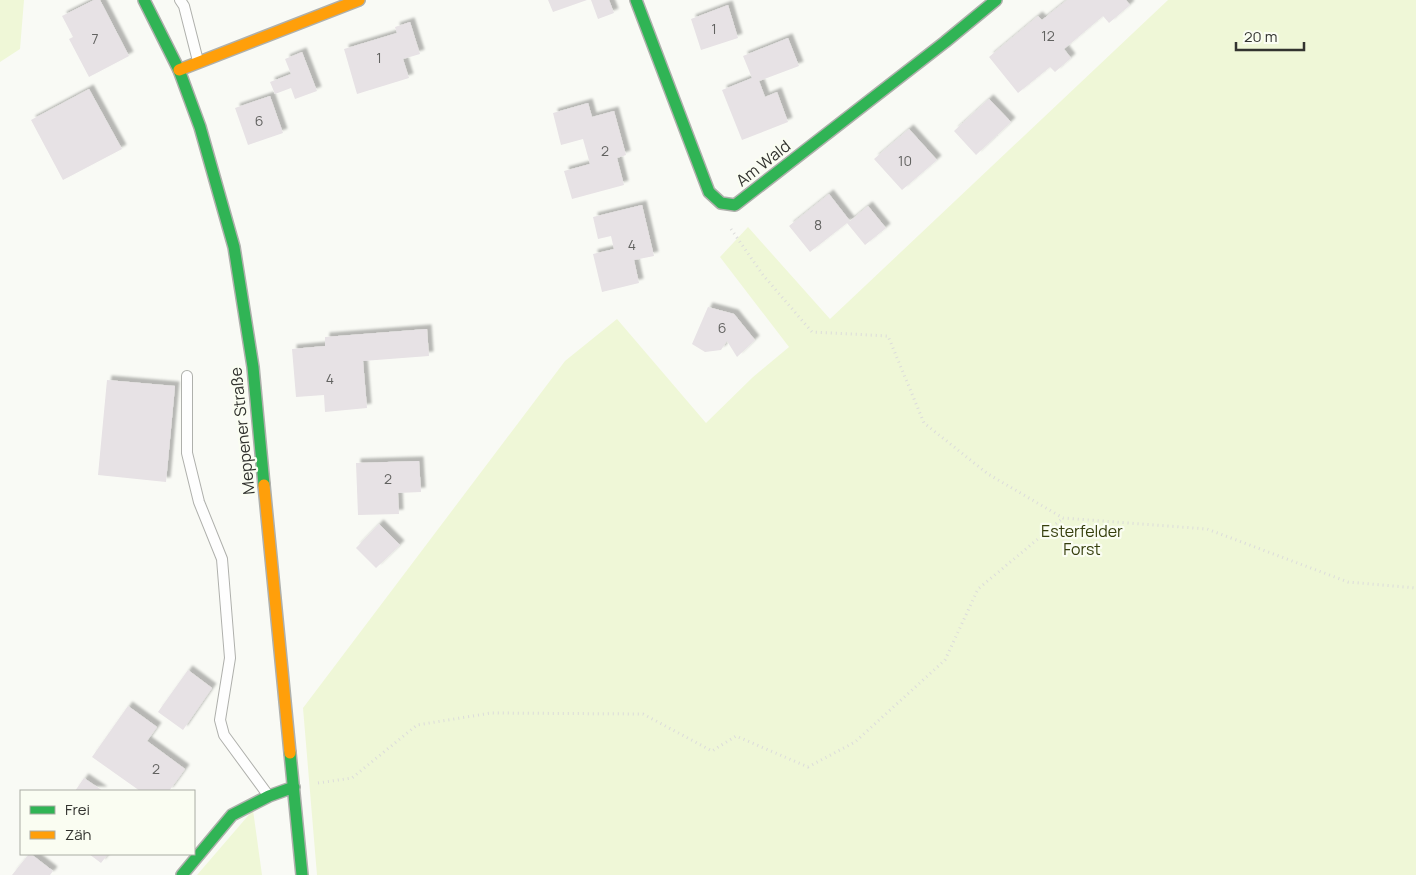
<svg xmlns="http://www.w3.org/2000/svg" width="1416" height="875" font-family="Manrope,sans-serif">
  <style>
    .green { fill: #eff7d7 }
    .building { fill: #e7e2e5; filter: url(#shadow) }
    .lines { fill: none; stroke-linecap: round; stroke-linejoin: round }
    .lane-casing { stroke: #afb0ac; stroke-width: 12 }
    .fast-casing { stroke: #afb0ac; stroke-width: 14 }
    .slow-casing { stroke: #afb0ac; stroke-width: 14 }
    .path { stroke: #dcdcdb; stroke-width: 3; stroke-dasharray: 1 4; stroke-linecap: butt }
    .lane { stroke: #fefefe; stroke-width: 10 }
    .fast { stroke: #30b455; stroke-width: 11 }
    .slow { stroke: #ff9f0a; stroke-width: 11 }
    .labels { text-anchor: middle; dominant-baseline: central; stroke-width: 4.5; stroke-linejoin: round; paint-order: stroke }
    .number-label { font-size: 14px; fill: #626260 }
    .street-label { font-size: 16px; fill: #32332f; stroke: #fafdf2 }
    .park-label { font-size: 16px; fill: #363f0d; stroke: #fafdf2 }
  </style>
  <defs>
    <filter id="shadow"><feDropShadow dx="4.5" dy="-4.5" stdDeviation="1" flood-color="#0004"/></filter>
  </defs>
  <rect width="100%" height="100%" fill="#f9faf5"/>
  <path class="green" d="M0 0H24L20 49 0 62Z
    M1168 0H1416V875H317L303 708 565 361 617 319 706 423 753 377 789 347 720 257 748 227 830 319Z
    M253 810 262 875H197Z"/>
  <path class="building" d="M94 0H100L129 56 89 77 69 39 73 37 62 16Z
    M548 0H587L553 12Z
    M591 0H609L614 13 598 19Z
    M1067 0H1126L1130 5 1109 23 1103 16 1064 49 1071 58 1055 72 1050 67 1018 93 989 57 1038 16 1042 20Z
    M728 5 738 38 701 50 691 19Z
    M410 22 420 54 403 59 409 78 357 94 344 49 397 33 395 27Z
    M788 38 799 66 759 81 765 97 777 92 788 122 742 140 722 90 752 78 743 56Z
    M302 52 317 91 295 99 291 88 275 94 270 82 291 74 285 59Z
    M89 89 122 149 63 180 31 120Z
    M270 96 283 133 248 145 235 108Z
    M989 99 1011 122 976 155 954 131Z
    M588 103 592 117 614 111 626 155 617 158 624 185 572 199 564 171 590 164 583 139 561 145 553 113Z
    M909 129 937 160 902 190 874 159Z
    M829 194 850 221 868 206 886 228 865 245 847 223 810 252 789 226Z
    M642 205 654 256 634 260 639 283 602 292 593 254 614 249 611 236 598 239 593 217Z
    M708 307 734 314 755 340 737 357 727 341 721 350 705 352 692 344Z
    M427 329 429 356 363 361 367 408 325 412 324 395 296 397 292 349 325 346V337Z
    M107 380 175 386 166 482 98 475Z
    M419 461 421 492 398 493 399 514 358 515 356 463Z
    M379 524 400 545 376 568 356 548Z
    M188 670 212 688 183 730 158 712Z
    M128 706 157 727 147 741 185 769 169 791H140L92 757Z
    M84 778 103 791H75Z
    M29 854H31L53 871 50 875H12Z
    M89 854H108L101 863Z"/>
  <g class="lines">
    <g class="lane-casing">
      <path id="lane" d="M180 0 184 6 198 61
        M187 376V453L199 502 222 559 230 658 220 720 224 735 268 795"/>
    </g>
    <g class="fast-casing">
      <path id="fast" d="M144 0 179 70 200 127 234 247 253 367 264 485
        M636 0 709 192 721 203 735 205 945 42 996 0
        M290 753 302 875
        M182 875 232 815 269 796 294 787"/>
    </g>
    <g class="slow-casing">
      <path id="slow" d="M179 70 359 0
        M264 485 290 753"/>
    </g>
    <path class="path" d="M731 229 763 275 812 332 888 336 924 423 988 474 1063 518 1207 529 1348 582 1416 588
      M318 783 352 778 417 725 491 713 643 714 712 751 736 736 808 767 855 742 945 660 978 589 1063 518"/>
    <use href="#lane" class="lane"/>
    <use href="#fast" class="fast"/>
    <use href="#slow" class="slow"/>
  </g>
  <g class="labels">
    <g class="number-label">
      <text x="714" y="28">1</text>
      <text x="1048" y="35">12</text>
      <text x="95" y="38">7</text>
      <text x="379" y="57">1</text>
      <text x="259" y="120">6</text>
      <text x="605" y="150">2</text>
      <text x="905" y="160">10</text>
      <text x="818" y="224">8</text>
      <text x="632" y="244">4</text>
      <text x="722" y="327">6</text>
      <text x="330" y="378">4</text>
      <text x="388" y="478">2</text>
      <text x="156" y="768">2</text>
    </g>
    <g class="street-label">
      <text transform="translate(763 163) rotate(-38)">Am Wald</text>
      <text transform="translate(242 431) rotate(-96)">Meppener Straße</text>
    </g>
    <g class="park-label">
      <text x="1082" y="531">Esterfelder<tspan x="1082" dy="18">Forst</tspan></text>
    </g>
  </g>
  <rect x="20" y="790" width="175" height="65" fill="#fafdf2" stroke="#aaaca4"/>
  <rect x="30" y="806" width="25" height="8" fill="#30b455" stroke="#aaaca4"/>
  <text x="65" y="815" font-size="15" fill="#32332f">Frei</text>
  <rect x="30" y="831" width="25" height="8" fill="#ff9f0a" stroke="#aaaca4"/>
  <text x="65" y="840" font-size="15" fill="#32332f">Zäh</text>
  <path d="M1236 42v8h68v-8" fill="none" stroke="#32332f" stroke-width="2.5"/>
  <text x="1244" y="42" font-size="15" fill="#32332f" stroke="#fafdf2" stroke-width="4" paint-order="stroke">20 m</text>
</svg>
